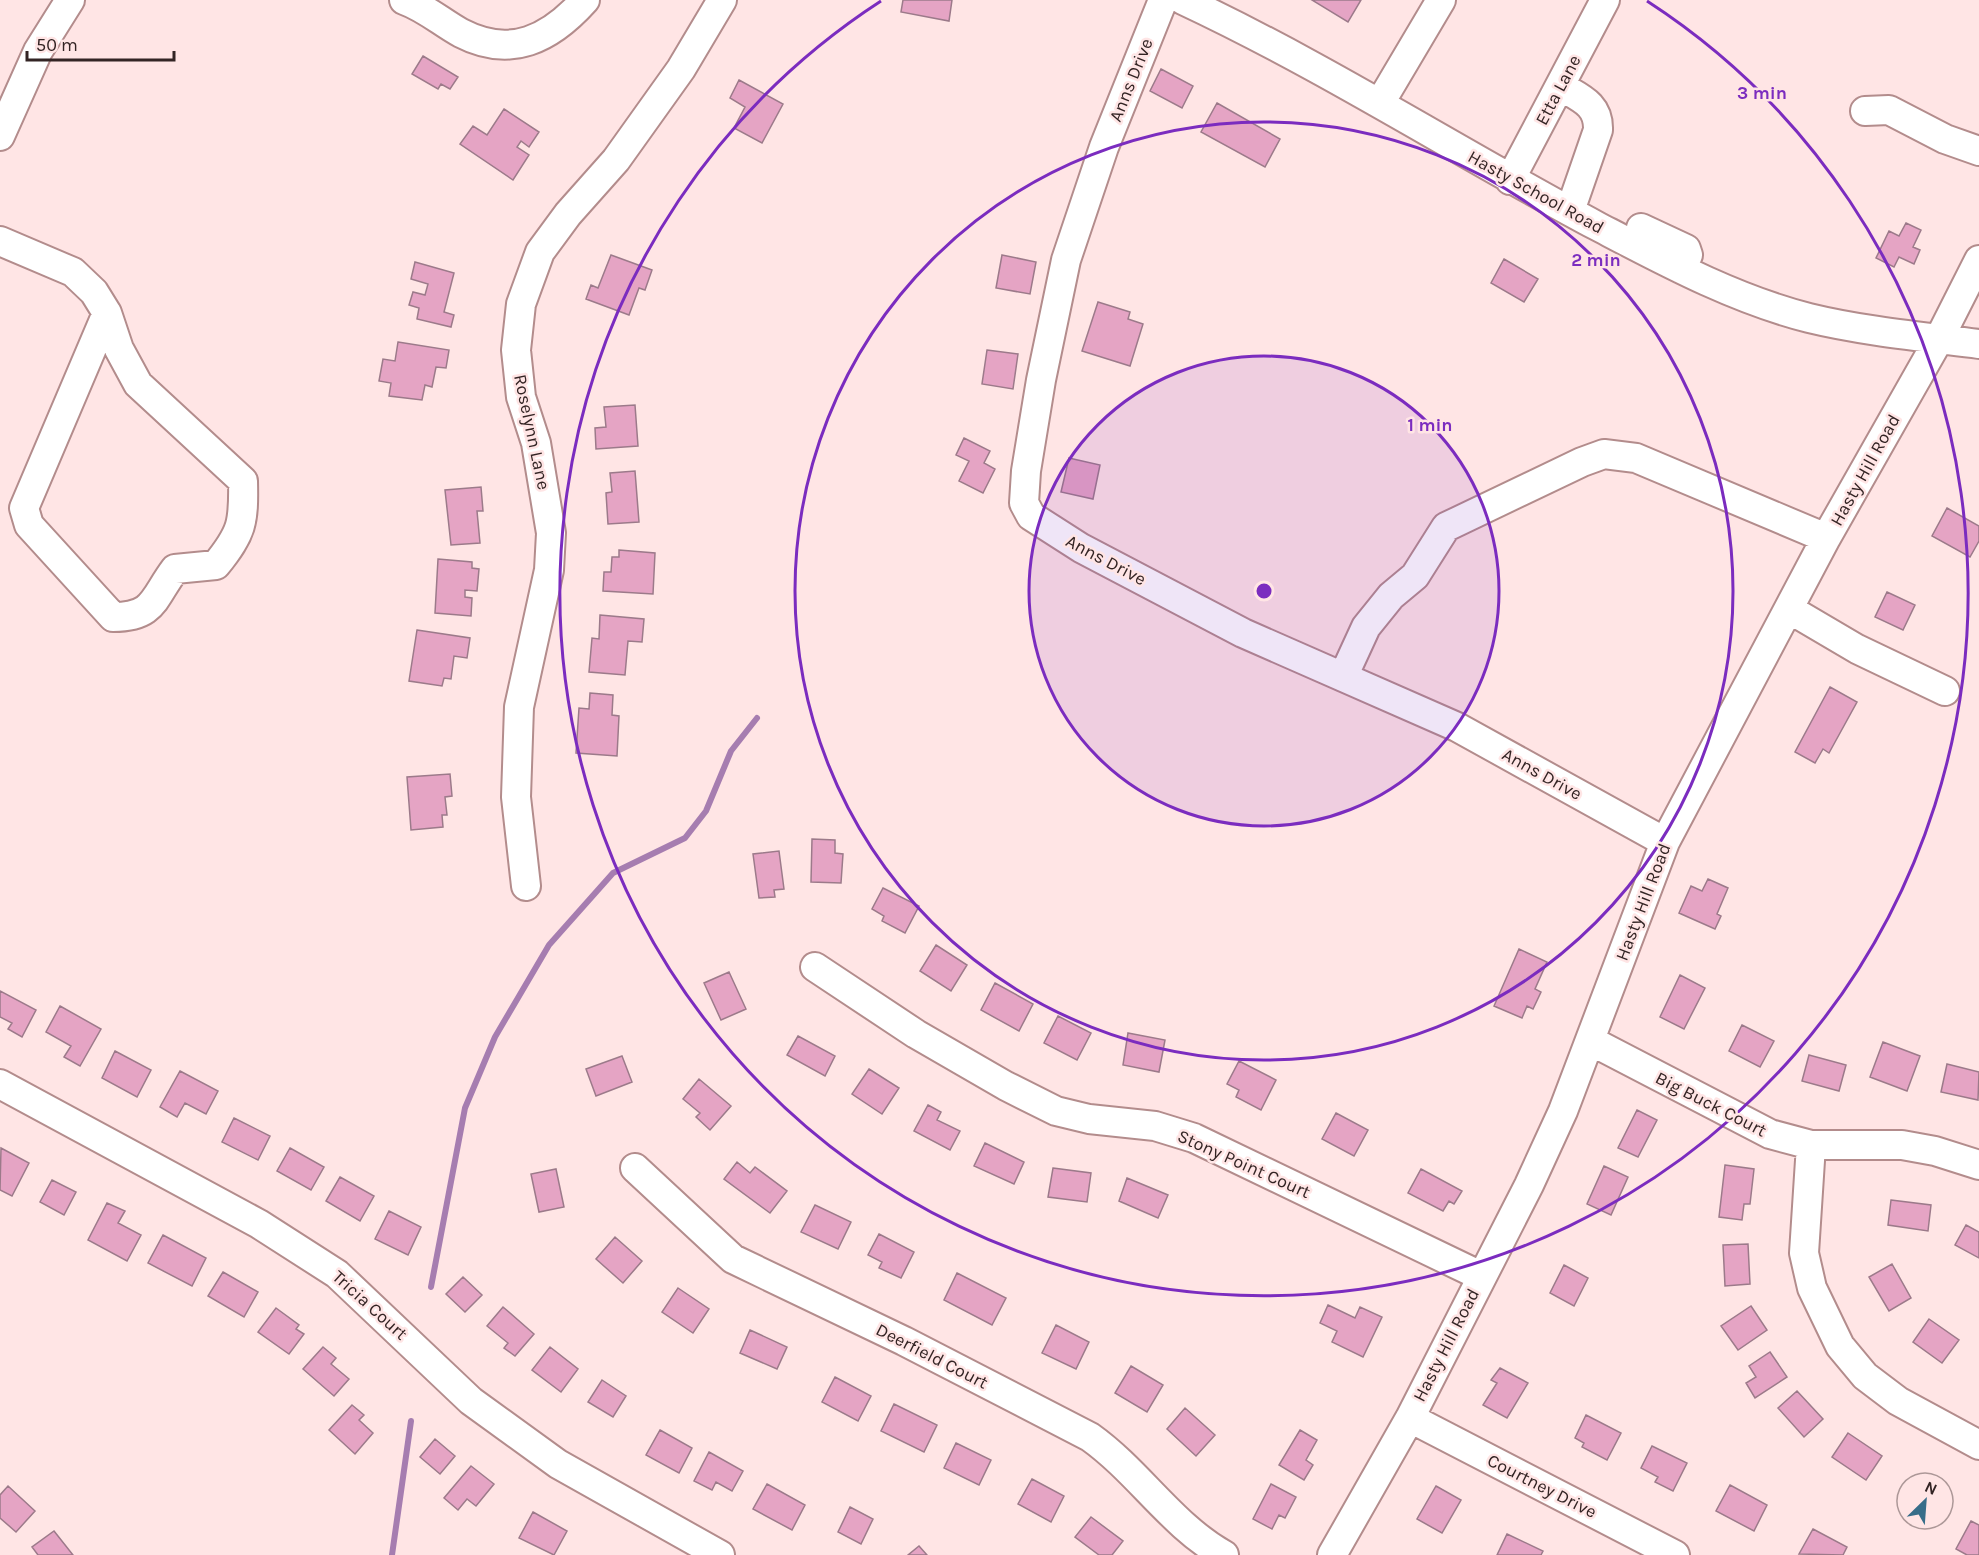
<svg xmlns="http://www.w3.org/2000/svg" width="1979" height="1555" font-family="Karla,sans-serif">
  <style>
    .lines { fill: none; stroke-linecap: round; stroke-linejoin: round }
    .stream { stroke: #a67db0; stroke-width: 6 }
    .building { fill: #e5a4c4; stroke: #9c7a8a; stroke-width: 1.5 }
    .minor-casing { stroke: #b38c8c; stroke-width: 32 }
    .minor { stroke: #fff; stroke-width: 28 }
    .ring { fill: none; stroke: #7b2cbf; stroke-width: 3 }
    .labels { text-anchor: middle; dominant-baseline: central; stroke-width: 5; stroke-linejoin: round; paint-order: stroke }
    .street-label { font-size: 18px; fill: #332424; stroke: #ffe5e5 }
    .centre { fill: #7b2cbf; stroke: #ffe5e5; stroke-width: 3 }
    .ring-label { font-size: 18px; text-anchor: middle; font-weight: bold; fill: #7b2cbf; stroke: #ffe5e5; stroke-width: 5; stroke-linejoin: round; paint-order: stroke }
  </style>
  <rect width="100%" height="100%" fill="#ffe5e5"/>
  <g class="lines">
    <path class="stream" d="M431 1287 465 1108 495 1037 549 945 613 873 685 838 706 811 731 751 757 718
      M392 1555 411 1421"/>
  </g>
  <path class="building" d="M903 0H952L949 21 901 12Z
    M1312 0H1361L1348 22Z
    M423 56 458 77 450 89 441 84 438 89 412 74Z
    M1161 69 1193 86 1182 108 1150 91Z
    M739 80 783 104 762 143 734 128 745 107 730 98Z
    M1217 103 1280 139 1265 167 1201 132Z
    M504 109 539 132 529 147 521 141 517 147 529 155 513 180 460 144 473 126 487 135Z
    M1906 223 1921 230 1913 247 1920 250 1914 264 1899 257 1894 267 1876 258 1889 231 1899 236Z
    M611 255 652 270 645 290 639 288 629 315 586 299 591 285 598 288Z
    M1002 255 1036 262 1030 294 996 288Z
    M1504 259 1538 279 1524 302 1491 283Z
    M415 262 454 273 444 312 454 315 451 327 417 319 419 308 409 305 413 292 425 295 428 284 411 279Z
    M1098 302 1130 312 1128 319 1143 324 1130 366 1082 351Z
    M398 342 449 350 446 368 436 367 432 387 425 385 422 400 389 396 391 383 379 381 383 359 395 361Z
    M987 350 1018 354 1013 389 982 384Z
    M635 405 638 446 596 449 595 428 606 427 604 407Z
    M964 438 990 451 984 463 995 469 983 493 959 481 969 461 956 455Z
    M1069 458 1100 465 1093 499 1061 492Z
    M635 471 639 522 608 524 606 493 612 492 610 473Z
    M481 487 483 511H477L480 543 451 545 445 490Z
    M1947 508 1979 526V541L1970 557 1932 536Z
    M619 550 655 553 653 594 603 591 604 572H611L612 557H619Z
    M438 559 472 562V568L479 569 477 591 465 590V597L472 598 471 616 435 613Z
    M1887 592 1915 605 1903 630 1875 617Z
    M600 615 644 619 642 642 628 641 625 675 589 672 592 638 599 639Z
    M417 630 470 638 467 658 454 656 451 679 444 678 442 686 409 681Z
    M1830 687 1857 702 1829 753 1823 749 1815 763 1795 752Z
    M590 693 613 695 612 715 619 716 617 756 576 753 579 708 589 709Z
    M450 774 452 796 445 797 447 815H442L443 827 411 830 407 777Z
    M812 839 835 840V853L843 854 841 883 811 882Z
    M779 851 784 889 774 890 775 897 759 898 753 854Z
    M1708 879 1728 888 1717 914 1721 916 1715 929 1679 913 1691 886 1702 891Z
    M883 888 919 906 905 933 882 921 884 916 872 909Z
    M936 945 967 965 951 991 920 971Z
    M1519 949 1547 962 1535 989 1541 992 1533 1009 1527 1006 1522 1018 1494 1006Z
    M729 972 746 1009 721 1020 704 983Z
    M1680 975 1705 988 1684 1029 1660 1017Z
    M995 983 1033 1004 1019 1031 981 1010Z
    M0 991 36 1010 22 1037 8 1029 12 1023 0 1017Z
    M60 1006 101 1029 80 1066 64 1057 71 1046 46 1032Z
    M1058 1016 1091 1033 1077 1060 1044 1043Z
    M1742 1025 1774 1041 1760 1067 1729 1051Z
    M1128 1033 1165 1040 1159 1072 1123 1065Z
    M798 1036 835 1056 825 1076 787 1055Z
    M1883 1042 1920 1056 1907 1091 1870 1077Z
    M115 1051 151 1070 137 1097 102 1078Z
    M1809 1055 1846 1065 1839 1091 1802 1081Z
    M622 1056 632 1082 596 1096 586 1069Z
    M1239 1061 1276 1080 1261 1110 1236 1097 1239 1090 1227 1084Z
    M1947 1064 1979 1072 1978 1100 1941 1092Z
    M869 1069 899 1088 882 1114 852 1094Z
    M180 1071 218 1091 206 1114 185 1103 177 1117 160 1107Z
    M699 1079 731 1106 710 1130 696 1117 700 1113 683 1099Z
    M928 1105 941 1112 937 1120 960 1131 950 1150 914 1131Z
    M1637 1110 1657 1120 1638 1157 1618 1148Z
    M1336 1113 1368 1130 1354 1156 1322 1139Z
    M234 1118 270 1136 258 1160 222 1142Z
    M985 1143 1024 1162 1014 1184 974 1166Z
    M1 1148 29 1163 12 1196 0 1190Z
    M290 1148 324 1167 311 1190 277 1171Z
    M737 1162 750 1173 755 1167 787 1191 770 1213 724 1179Z
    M1725 1165 1754 1169 1750 1204H1744L1742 1220 1719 1217Z
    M1604 1166 1628 1177 1611 1215 1587 1204Z
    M1053 1168 1091 1173 1087 1202 1048 1197Z
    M556 1169 564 1207 539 1212 531 1174Z
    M1421 1169 1462 1191 1454 1204 1449 1201 1443 1211 1408 1193Z
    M340 1177 374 1196 360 1221 326 1201Z
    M1127 1178 1168 1195 1158 1218 1119 1201Z
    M52 1180 76 1192 64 1215 40 1202Z
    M1891 1200 1931 1205 1928 1231 1888 1225Z
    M107 1203 125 1211 118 1223 141 1235 127 1261 88 1240Z
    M815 1205 851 1222 838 1249 801 1232Z
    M389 1211 421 1227 408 1255 375 1239Z
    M1966 1225 1979 1232V1258L1955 1245Z
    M879 1234 914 1252 901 1278 879 1268 882 1262 868 1255Z
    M163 1235 206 1258 192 1286 148 1263Z
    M615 1237 642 1261 623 1283 596 1259Z
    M1748 1244 1750 1284 1725 1286 1723 1245Z
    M1892 1264 1911 1298 1889 1311 1869 1277Z
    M1564 1265 1588 1278 1574 1306 1550 1293Z
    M223 1272 258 1292 244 1317 208 1296Z
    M957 1273 1006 1298 992 1325 944 1300Z
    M463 1277 482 1295 465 1312 446 1294Z
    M678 1288 709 1309 693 1333 662 1312Z
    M1328 1305 1355 1318 1360 1307 1382 1317 1363 1357 1332 1342 1337 1331 1320 1323Z
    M1751 1306 1767 1330 1738 1350 1721 1326Z
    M503 1307 534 1334 515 1356 504 1348 508 1343 487 1326Z
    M276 1308 299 1325 296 1329 304 1334 289 1354 258 1332Z
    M1929 1319 1959 1340 1942 1363 1913 1342Z
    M1056 1325 1089 1342 1076 1369 1042 1353Z
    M750 1330 787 1347 777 1369 740 1353Z
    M323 1347 336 1358 331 1364 349 1379 334 1396 303 1369Z
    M550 1347 578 1369 561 1392 532 1370Z
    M1770 1352 1787 1377 1755 1398 1746 1383 1756 1377 1749 1366Z
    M1131 1366 1163 1385 1147 1412 1115 1393Z
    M1500 1368 1528 1383 1507 1418 1483 1405 1497 1383 1491 1380Z
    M835 1377 871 1396 858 1421 822 1402Z
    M602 1380 626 1396 613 1417 588 1402Z
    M1797 1391 1823 1419 1804 1437 1778 1408Z
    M894 1404 937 1425 924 1452 881 1431Z
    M352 1405 364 1415 359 1420 373 1433 355 1454 329 1430Z
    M1185 1408 1215 1435 1196 1456 1167 1429Z
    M1586 1415 1621 1433 1607 1460 1582 1447 1584 1443 1575 1438Z
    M660 1430 692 1448 679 1473 646 1455Z
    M1300 1430 1317 1440 1306 1460 1313 1465 1304 1480 1279 1465Z
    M1848 1433 1882 1456 1866 1480 1832 1457Z
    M435 1439 455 1456 440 1474 420 1457Z
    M956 1443 991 1460 979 1485 944 1468Z
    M1652 1446 1687 1463 1673 1491 1655 1482 1658 1477 1641 1468Z
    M709 1452 743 1471 732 1491 716 1482 712 1490 694 1481Z
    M471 1466 494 1484 476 1506 467 1499 458 1510 444 1498Z
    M1916 1475 1933 1483H1912Z
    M1032 1479 1064 1496 1051 1522 1018 1504Z
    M767 1484 805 1505 792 1530 753 1509Z
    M1271 1484 1296 1497 1285 1518 1279 1515 1272 1529 1253 1519Z
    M1730 1485 1767 1505 1754 1531 1716 1511Z
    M8 1486 35 1511 16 1532 0 1518V1495Z
    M1436 1486 1461 1500 1442 1533 1417 1519Z
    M850 1507 873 1519 861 1544 838 1532Z
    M533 1512 567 1531 554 1555 519 1538Z
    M1091 1517 1123 1541 1112 1555H1099L1075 1537Z
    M1971 1521 1979 1525V1555H1967L1956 1549Z
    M1813 1529 1847 1547 1843 1555 1799 1554Z
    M54 1531 73 1555H38L32 1547Z
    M1507 1534 1543 1551 1541 1555H1497Z
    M919 1546 927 1555H908Z"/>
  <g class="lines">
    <g class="minor-casing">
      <path id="minor" d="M404 0C426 8 441 22 461 33 511 59 550 39 585 0
        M1163 0 1104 147 1066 260 1041 380 1026 471 1024 503 1031 516 1081 548 1243 633 1457 727 1665 842
        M1183 0C1326 67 1458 152 1597 226 1664 261 1734 299 1809 318 1862 331 1924 337 1979 344
        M1560 86C1580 98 1599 104 1598 130L1570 211
        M1380 103 1441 0
        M1865 111 1889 110 1945 139 1979 151
        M0 136 38 51 70 0
        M1510 180 1605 0
        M1641 228 1686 249 1688 255 1681 269
        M0 241 73 272 94 292 107 313 119 349 138 384 243 481C244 523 242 533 216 565L175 569C153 598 155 617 113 617L29 525 24 508 107 313
        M1789 609 1857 649 1945 691
        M1343 677 1366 627 1391 596 1415 576 1446 527 1582 462 1604 454 1636 458 1826 538
        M526 886 516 797 519 707 549 570 551 533 536 443 521 397 516 350 521 304 540 252 568 214 616 160 681 69 722 0
        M815 967 916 1034 1006 1086 1056 1111 1089 1119 1155 1126 1194 1138 1481 1276
        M1591 1041 1770 1134 1811 1145H1902L1935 1151 1979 1165
        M0 1084 259 1224 337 1274 471 1401 558 1464 720 1555
        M1811 1145 1804 1253 1812 1288 1840 1346 1865 1376 1898 1401 1979 1445
        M635 1168 733 1259 904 1341 1090 1437C1139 1472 1171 1525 1224 1555
        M1410 1418 1675 1555
        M1332 1555 1410 1418 1529 1185 1563 1111 1665 842 1826 538 1939 339 1979 260"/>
    </g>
    <use href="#minor" class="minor"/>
  </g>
  <circle cx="1264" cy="591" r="235" fill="#7b2cbf" fill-opacity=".12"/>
  <g class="ring">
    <circle cx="1264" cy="591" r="235"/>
    <circle cx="1264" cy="591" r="469"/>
    <path d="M1647 1A704 704 0 1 1 881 1"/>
  </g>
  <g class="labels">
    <g class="street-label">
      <text transform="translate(1131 80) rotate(-68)">Anns Drive</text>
      <text transform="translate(1558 90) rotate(-62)">Etta Lane</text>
      <text transform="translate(1536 192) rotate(29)">Hasty School Road</text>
      <text transform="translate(532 432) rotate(78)">Roselynn Lane</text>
      <text transform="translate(1865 470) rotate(-61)">Hasty Hill Road</text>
      <text transform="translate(1106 560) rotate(28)">Anns Drive</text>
      <text transform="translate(1542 774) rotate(29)">Anns Drive</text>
      <text transform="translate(1643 902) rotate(-69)">Hasty Hill Road</text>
      <text transform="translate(1711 1104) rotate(27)">Big Buck Court</text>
      <text transform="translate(1244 1164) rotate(24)">Stony Point Court</text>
      <text transform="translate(370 1305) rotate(42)">Tricia Court</text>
      <text transform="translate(1446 1345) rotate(-63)">Hasty Hill Road</text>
      <text transform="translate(932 1356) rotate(27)">Deerfield Court</text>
      <text transform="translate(1542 1486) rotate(27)">Courtney Drive</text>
    </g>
  </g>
  <circle cx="1264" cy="591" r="9" class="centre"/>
  <g class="ring-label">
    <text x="1762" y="99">3 min</text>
    <text x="1596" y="266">2 min</text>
    <text x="1430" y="431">1 min</text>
  </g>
  <g transform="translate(1925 1501) rotate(25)"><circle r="28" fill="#ffe5e5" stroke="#ad9898" stroke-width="1.5"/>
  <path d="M0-4.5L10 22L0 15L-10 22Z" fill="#376d89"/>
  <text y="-9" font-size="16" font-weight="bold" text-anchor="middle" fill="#332424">N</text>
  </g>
  <path d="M27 51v9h147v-9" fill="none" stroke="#332424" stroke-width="3"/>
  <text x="36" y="51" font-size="18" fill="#332424" stroke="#ffe5e5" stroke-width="4.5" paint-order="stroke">50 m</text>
</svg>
